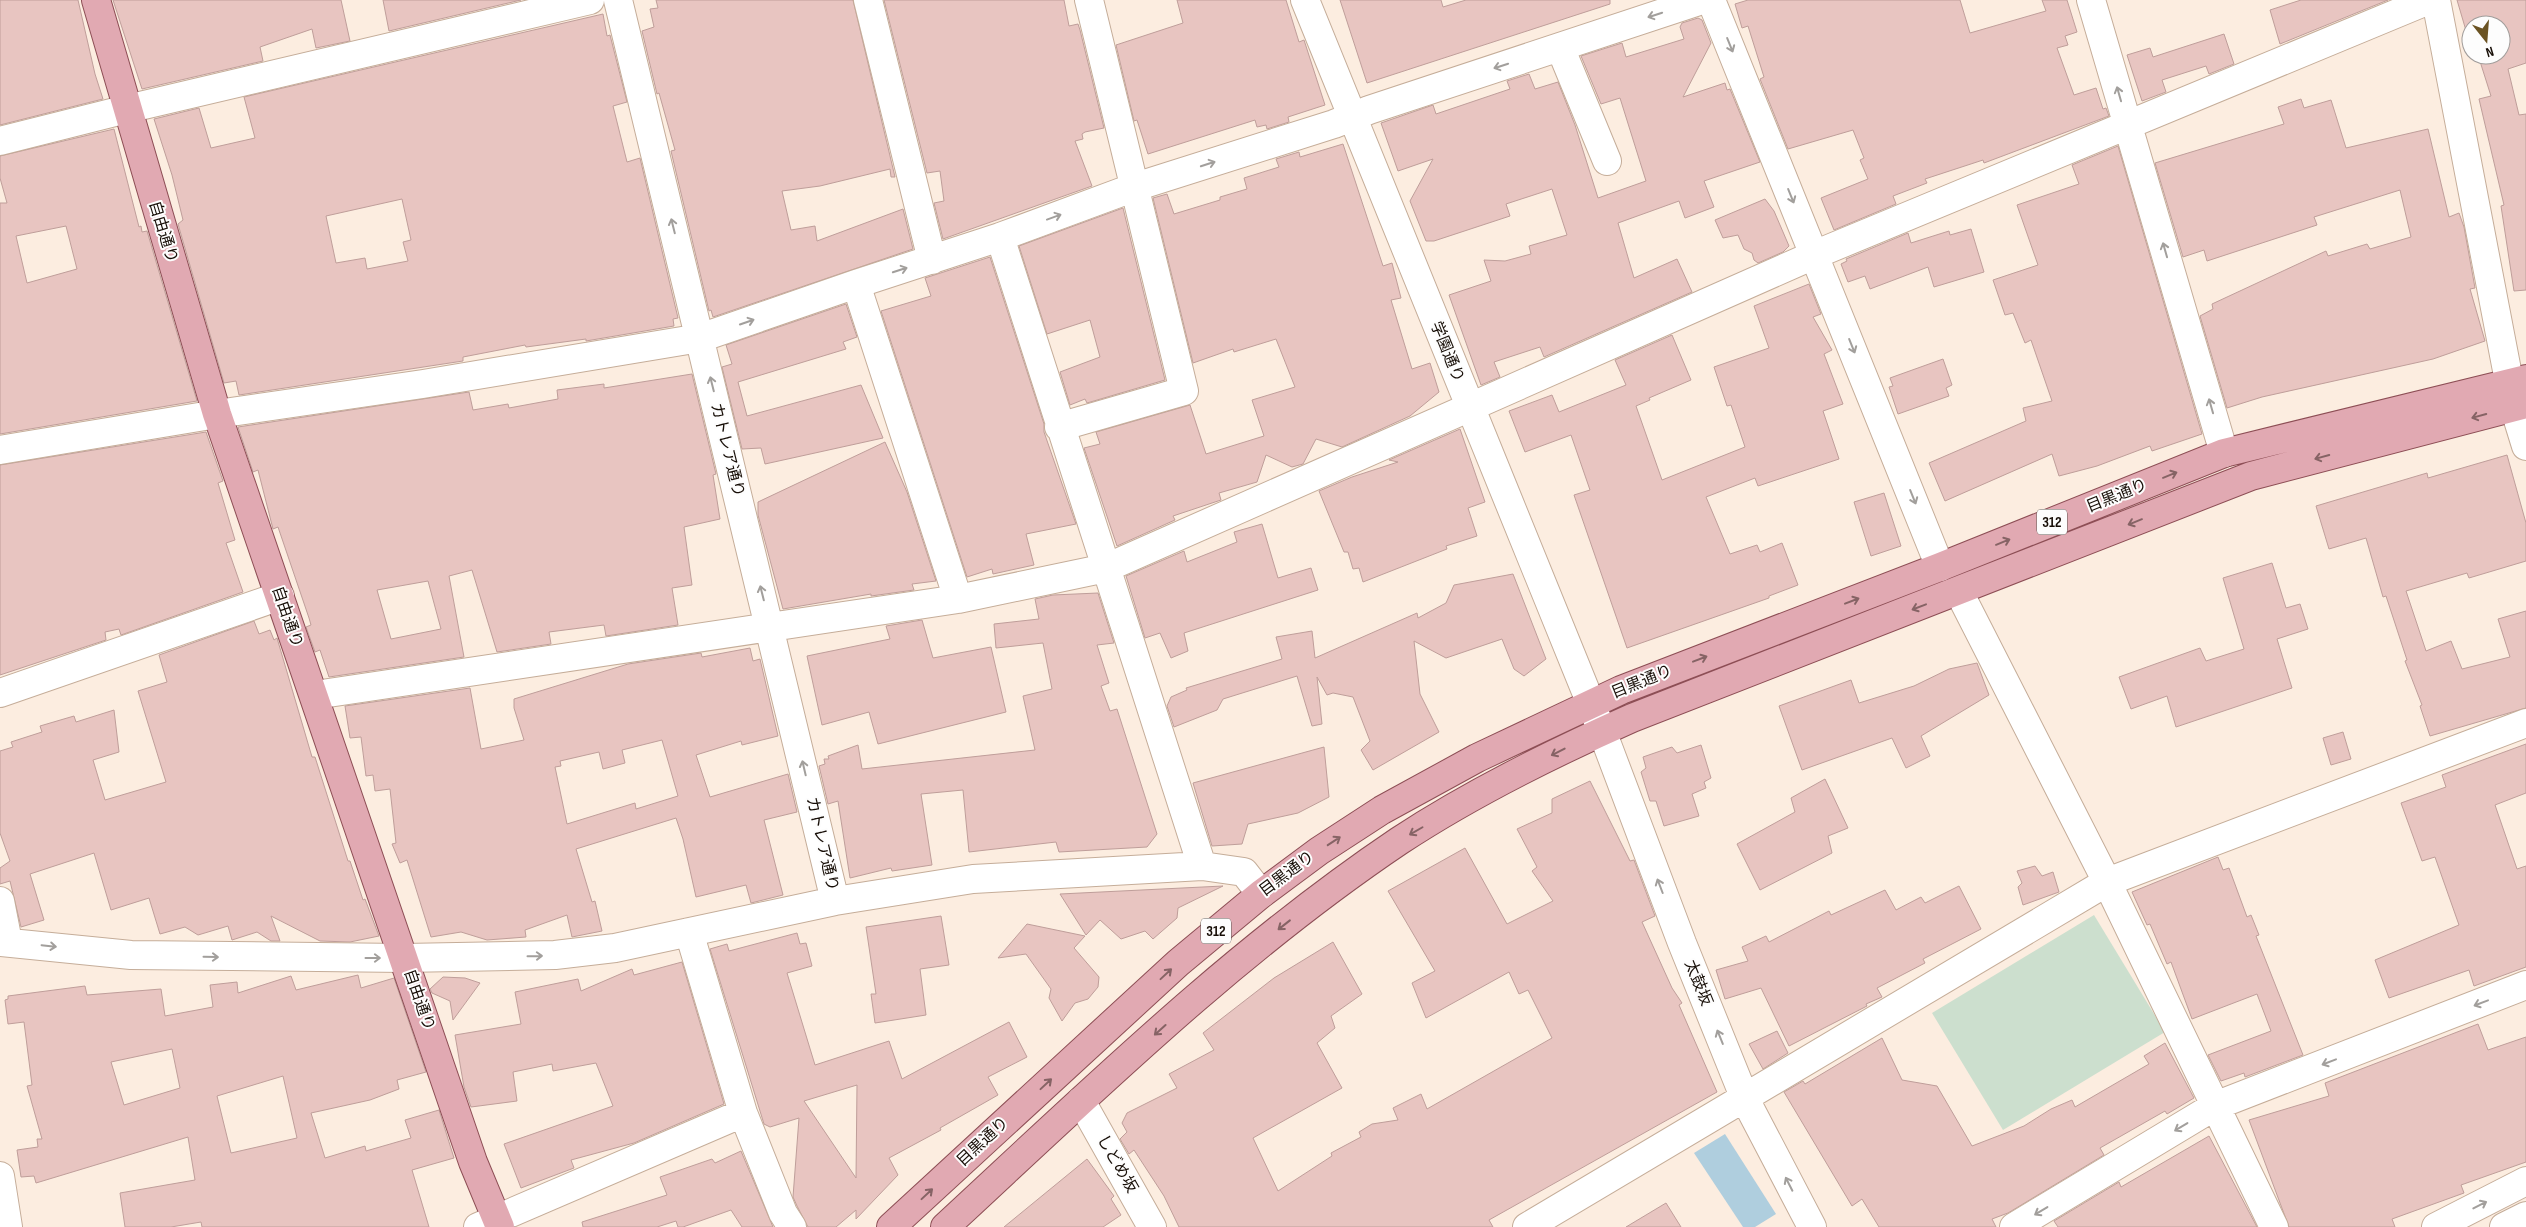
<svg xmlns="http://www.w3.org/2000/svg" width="2526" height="1227" font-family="'Sofia Sans Condensed','Noto Sans JP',sans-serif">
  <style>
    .green { fill: #ccdfce }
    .water { fill: #afcede }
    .building { fill: #e8c5c1; stroke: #bf9e9a; fill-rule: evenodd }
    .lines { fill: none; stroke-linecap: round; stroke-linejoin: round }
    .minor-casing { stroke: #c5ad99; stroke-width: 30 }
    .major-casing { stroke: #8d4e55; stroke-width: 30 }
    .minor { stroke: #fff; stroke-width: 28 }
    .major { stroke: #e1a9b2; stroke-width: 28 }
    .oneway { stroke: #a29f9c }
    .oneway2 { stroke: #866365 }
    .labels { text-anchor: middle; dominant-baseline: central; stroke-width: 4; stroke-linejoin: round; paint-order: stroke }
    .shield { fill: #fdfdfd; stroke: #5c5651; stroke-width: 1 }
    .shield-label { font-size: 15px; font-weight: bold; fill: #170e07 }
    .street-label { font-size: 16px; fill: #170e07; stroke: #fdfdfd }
  </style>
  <rect width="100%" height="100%" fill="#fcede0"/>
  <path class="green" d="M2094 915 2165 1032 2003 1130 1932 1013Z"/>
  <path class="water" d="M1725 1134 1776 1214 1755 1227H1743L1694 1153Z"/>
  <path class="building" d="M0 0H78L95 74 103 99 0 125Z
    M113 0H341L350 41 316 48 312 29 260 47 263 61 142 89Z
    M383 0H521L389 31Z
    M656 0H853L895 177H891L890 169 820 186 782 191 791 230 815 226 817 241 903 209 913 249 713 317 711 310 709 311 671 151 675 150 659 93 657 94 642 31 654 27 650 9 658 8Z
    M884 0H1064L1069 26 1078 24 1080 30 1104 128 1085 132 1082 134 1083 139 1075 141 1092 186 943 239 934 203 944 201 940 171 927 173Z
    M1177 0H1286L1299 42 1304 40 1325 105 1288 117 1289 122 1267 129 1266 125 1257 127 1255 120 1148 154 1137 120 1134 121 1116 45 1183 23Z
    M1340 0H1441L1443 7 1466 0H1610V4L1367 83Z
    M1748 0H1960L1970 33 2046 11 2042 0H2067L2077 32 2065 36 2068 45 2057 48 2074 95 2096 88 2103 109 2106 108 2109 116 1984 163 1983 160 1925 179 1927 183 1893 196 1896 204 1834 230 1821 198 1868 179 1860 160 1864 158 1853 130 1788 149 1760 79 1764 77 1748 26 1742 28 1735 4Z
    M2301 0H2388L2280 44 2270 10Z
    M2457 0H2526V63L2508 69 2519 115 2526 114V290L2514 291 2501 206 2504 205 2479 99 2491 96 2478 55H2501V25H2471V34H2467Z
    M603 14 607 36 610 35 627 102 613 106 627 162 640 158 678 318 673 319 674 326 586 341V339L526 347 525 345 463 357V361L239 395 236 381 224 383 178 224 183 220 172 175 154 119 199 108 211 148 255 138 244 97ZM402 199 411 240 403 242 408 261 367 269 365 258 336 263 326 216Z
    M1698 18 1702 20 1711 43 1683 97 1725 83 1727 90 1730 89 1760 162 1704 181 1714 207 1685 218 1679 201 1618 223 1634 278 1677 259 1692 292 1544 357 1540 347 1494 362 1500 377 1481 385 1449 295 1491 281 1484 260 1505 261 1531 254 1529 246 1567 235 1552 189 1506 204 1510 216 1434 241H1426L1410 201 1433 159 1398 171 1381 123 1433 105 1436 114 1510 89 1507 81 1529 74 1535 89 1558 82 1575 125 1598 198 1646 181 1620 98 1601 104 1581 56 1622 43 1626 57 1684 39 1680 27 1682 23Z
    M2224 34 2234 64 2209 74 2206 66 2162 80 2166 92 2142 101 2127 55 2150 48 2153 57Z
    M2301 99 2304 108 2331 100 2346 148 2428 129 2449 217 2459 213 2464 227 2475 288 2470 289 2485 341 2433 359 2262 397 2227 408 2200 316 2213 309 2212 304 2326 251 2328 256 2367 244 2370 249 2411 237 2400 190 2314 217 2317 225 2207 261 2204 250 2183 257 2155 163 2284 124 2278 107Z
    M114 129 139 227 141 226 142 232 147 231 197 401 0 434V203H7L0 178V156ZM66 226 77 269 27 283 16 236Z
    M1343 144 1383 266 1392 263 1401 298 1391 300 1412 369 1430 363 1439 392 1410 416 1342 447 1316 439 1303 464 1292 467 1266 455 1257 482 1219 493 1221 500 1173 516 1175 520 1117 546 1084 448 1100 444 1096 432 1190 405 1206 454 1264 436 1252 400 1295 387 1276 339 1234 352 1233 349 1193 363 1153 198 1167 194 1174 214 1220 200V197L1247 189 1244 178 1279 167 1276 159 1299 152 1300 157Z
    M2118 146 2202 434 2152 451 2150 446 2097 466 2059 476 2052 454 1945 501 1929 463 2026 421 2023 408 2052 401 2031 340 2025 343 2013 313 2005 315 1993 280 2038 265 2017 205 2079 184 2072 165Z
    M1765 199 1774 211 1789 246 1783 252 1758 263 1754 260 1752 253 1744 249 1738 235 1723 238 1715 220Z
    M1123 208 1165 380 1087 403 1085 399 1070 405 1060 372 1100 357 1090 320 1047 334 1019 246Z
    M1971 229 1984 272 1934 287 1928 267 1870 289 1865 276 1848 282 1841 264 1847 261 1846 259 1908 233 1911 243 1949 231 1950 235Z
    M990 257 1044 424V432L1076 524 1026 534 1034 565 993 574 992 569 967 577 881 311 931 296 925 278Z
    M1809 284 1821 314 1813 317 1832 350 1824 354 1843 404 1823 411 1839 459 1758 486 1755 478 1706 497 1730 554 1757 545 1760 552 1782 543 1798 585 1769 596V598L1627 648 1574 495 1590 490 1571 435 1525 452 1509 411 1552 395 1559 412 1626 385 1615 360 1672 335 1691 380 1649 398 1650 400 1636 406 1662 480 1745 447 1731 405 1727 406 1714 367 1769 348 1754 306Z
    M846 304 857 337 843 342 846 349 738 382 747 416 861 385 883 438 765 464 761 448 742 449 722 367 732 364 726 345Z
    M1943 359 1952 385 1946 388 1949 396 1898 414 1889 387 1893 386 1890 378Z
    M692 374 716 474 713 475 720 519 684 527 692 585 672 588 678 625 606 636 604 625 549 632 551 644 497 652 472 570 449 576 464 657 329 677 320 650 315 652 306 627 311 625 309 618 278 527 273 529 258 470 253 472 238 427 469 392 473 410 508 404 509 408 558 399 557 390 604 384V388ZM428 581 441 629 391 639 377 590Z
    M1460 429 1485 502 1468 508 1477 536 1446 546 1447 549 1363 582 1359 568 1353 569 1348 552H1344L1319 491 1352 477 1398 462 1389 460Z
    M206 432 223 481 218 483 235 540 226 543 243 592 121 635 119 629 105 632 106 640 0 675V465Z
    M885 442 907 492 936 581 912 584 914 590 871 596V594L783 609 758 515V502Z
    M2507 455 2526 523V561L2469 578 2467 573 2406 591 2426 651 2451 641 2462 669 2510 657 2498 619 2526 611V708L2430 736 2420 706 2422 705 2405 661 2407 660 2386 596 2383 597 2366 538 2329 549 2316 506 2427 473 2428 478Z
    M1884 493 1901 546 1871 556 1854 502Z
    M1262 524 1278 578 1311 568 1318 590 1184 633 1188 651 1171 658 1160 633 1145 638 1126 576 1184 551 1187 562 1237 542 1234 532Z
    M2272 563 2286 608 2300 604 2308 629 2277 639 2292 688 2176 727 2167 696 2131 709 2119 677 2200 648 2206 661 2244 649 2223 578Z
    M1513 574 1546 659 1524 676 1514 669 1502 639 1446 658 1414 641 1420 694 1439 732 1373 770 1361 750 1370 741 1353 697 1333 693 1327 695 1317 677 1322 724 1312 726 1297 676 1223 699 1217 710 1174 727 1167 706 1171 697 1187 690 1186 688 1282 659 1276 637 1312 631 1315 658 1417 613 1418 618 1446 603 1454 585Z
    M1098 593 1114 643 1097 645 1109 683 1101 686 1110 711 1117 709 1157 834 1147 847 1059 852 1056 842 969 852 963 790 921 794 932 865 892 871 891 868 850 878 838 801 828 804 819 766 825 764 824 759H829L828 756 858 745 862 769 1035 750 1023 696 1052 689 1043 643 996 648 994 624 1039 619 1035 599 1053 595Z
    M922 620 933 658 991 647 1006 712 878 744 869 712 822 725 807 656 890 639 886 626Z
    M254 621 259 634 270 630 274 640 277 638 312 757H315L348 861H350L363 900 365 899 379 936 350 942 320 941 271 916 280 941H271L257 932 232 940 228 926 198 935 185 927 160 934 149 898 111 910 94 853 30 874 44 920 21 927 10 881 0 884V868L10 861 0 833V751L13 747 11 742 42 732 40 726 74 716 76 722 114 710 119 752 93 760 105 800 166 782 138 691 167 682 159 655Z
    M750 648 753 661 760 659 778 736 742 745 741 741 696 755 710 797 788 774 797 812 764 820 783 895 751 903 746 885 696 897 683 839 676 818 576 849 592 902 595 901 602 931 572 937 567 915 525 930 526 937 487 940 461 932 431 937 407 860 400 863 392 844 396 843 390 789 375 791 373 775 366 776 361 737 350 738 345 706 470 688 481 749 524 740 514 708V699L628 664 701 653 702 657ZM662 740 678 796 636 809 635 803 567 824 555 767 561 766 560 761 599 752 603 769 625 763 622 750Z
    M1977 663 1989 695 1921 736 1930 756 1906 768 1892 738 1802 770 1779 706 1851 680 1859 703 1914 686 1949 669Z
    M2343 732 2351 759 2331 765 2323 738Z
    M2526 744V793L2495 805 2517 869 2526 866V967L2474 986 2469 970 2389 998 2375 960 2459 925 2435 857 2422 861 2401 803 2446 787 2442 775Z
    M1701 745 1711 778 1704 782 1706 788 1692 794 1699 816 1664 826 1656 801H1650L1641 772 1646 768 1643 757 1672 747 1677 753Z
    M1324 747 1329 797 1298 813 1248 824 1242 844 1212 846 1193 783Z
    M1825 779 1848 828 1828 836 1832 853 1760 890 1737 844 1795 812 1791 798Z
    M1590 781 1630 861 1634 860 1655 916 1642 922 1672 988 1682 1003 1679 1005 1717 1092 1489 1220 1493 1227H1179L1164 1196 1134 1150 1129 1154 1120 1139 1127 1132 1122 1123 1127 1113 1177 1088 1169 1074 1214 1050 1203 1033 1274 978 1333 942 1362 994 1331 1016 1335 1028 1317 1043 1342 1088 1253 1138 1278 1191 1332 1156 1331 1153 1361 1137 1359 1132 1372 1124 1398 1120 1393 1108 1421 1094 1427 1109 1552 1038 1528 990 1519 994 1509 972 1426 1018 1412 983 1435 971 1388 891 1465 848 1507 924 1553 901 1532 871 1537 867 1517 829 1552 813V799Z
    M2218 857 2223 870 2229 868 2247 917 2251 915 2259 935 2256 936 2303 1055 2245 1077 2244 1073 2221 1081 2208 1055 2271 1031 2257 994 2192 1019 2171 962 2167 964 2150 924 2147 925 2132 892Z
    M2035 866 2042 876 2053 872 2059 892 2023 905 2018 887 2022 883 2017 871Z
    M1223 886 1178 908 1177 918 1153 939 1145 931 1121 939 1100 920 1086 935 1060 894Z
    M1959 886 1981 929 1923 959 1925 963 1877 988 1882 997 1866 1004 1867 1006 1789 1046 1761 988 1725 999 1716 970 1748 961 1742 947 1766 936 1769 942 1829 911 1831 915 1885 890 1896 910 1921 897 1925 903Z
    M941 916 949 965 920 969 926 1015 875 1023 871 994H876L866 927Z
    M1027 924 1085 936 1074 948 1099 977 1098 987 1088 999 1075 1003 1062 1021 1049 998 1051 989 1026 954 998 958Z
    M797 933 800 944 806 943 812 966 787 973 815 1065 889 1041 902 1079 1009 1022 1027 1057 988 1077 998 1095 940 1128 941 1130 889 1158 898 1175 856 1219V1210L836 1227H808L797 1206 793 1197 799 1118 770 1127 764 1124 710 949 727 944 729 951ZM857 1085 856 1178 804 1101Z
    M682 962 724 1104 634 1143 571 1160 574 1168 521 1188 504 1144 613 1106 596 1063 553 1071 552 1064 513 1072 517 1101 471 1107 464 1087 455 1035 521 1024 515 992 578 979 581 991 632 969 634 975Z
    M358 975 361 988 394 978 426 1072 397 1080 399 1089 370 1100 311 1113 325 1158 365 1146 366 1151 411 1138 405 1120 439 1110 454 1158 412 1170 429 1227H202L201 1222 171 1227H125L120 1193 195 1180 188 1137 36 1183 34 1176 21 1177 17 1150 38 1147 37 1139H42L27 1086 32 1085 24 1022 8 1024 5 1000 8 999V996L85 986 87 995 161 989 165 1016 213 1007 210 985 237 982 238 993 291 976 296 990ZM172 1049 180 1088 124 1105 111 1062ZM283 1076 297 1138 231 1153 217 1096Z
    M443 977 465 978 480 983 453 1020 450 1001 432 993 430 989Z
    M2478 1024 2488 1050 2526 1037V1162L2461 1185 2464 1193 2392 1219 2395 1227H2289L2249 1120 2329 1096 2325 1083Z
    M1777 1031 1788 1053 1763 1069 1749 1044Z
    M1882 1038 1902 1080 1937 1086 1972 1146 2024 1126 2051 1109 2072 1100 2075 1107 2149 1064 2144 1056 2165 1043 2194 1098 2167 1114 2165 1111 2100 1148 2104 1155 2008 1213 1992 1219 1996 1227H1879L1862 1199 1852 1206 1784 1092 1803 1081 1805 1084Z
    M2209 1136 2257 1227H2058L2054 1221 2119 1182 2121 1187Z
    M741 1151 773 1227H742L731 1210 683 1227H678L676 1221 657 1227H583L582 1222 667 1195 660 1177 712 1159 715 1163Z
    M1087 1159 1114 1196 1111 1199 1121 1215 1103 1227H1004Z
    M1666 1203 1681 1227H1626Z"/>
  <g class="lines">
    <g class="minor-casing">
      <path id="minor" d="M618 0 835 901
        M868 0 932 260
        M1305 0 1602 731 1682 943 1745 1099 1812 1227
        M1711 0 1940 567
        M2091 0 2224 453
        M2436 0 2514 407 2526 446
        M1560 47 1607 161
        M0 141 127 109 590 0
        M1000 237 1202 866
        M856 284 958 599
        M1059 427 1184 391 1089 0
        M0 450 217 414 423 384 700 338 856 284 1000 237 1135 187 1334 124 1369 110 1702 0
        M1959 592 2107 882 2274 1227
        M0 693 280 596
        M315 695 958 599 1106 568 1814 255 2429 0
        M0 901 8 942
        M689 932 743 1113 783 1213 792 1227
        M0 942 131 955 404 958 555 955 615 948 835 901 973 879 1202 866 1244 872 1261 894
        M1081 1101 1152 1227
        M0 1176 8 1227
        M478 1227 743 1113
        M1527 1227 2107 882 2526 723
        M2014 1227 2215 1106 2526 985
        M2436 1227 2526 1181
        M2504 1227 2526 1216"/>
    </g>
    <g class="major-casing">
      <path id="major" d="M96 0 217 414 473 1162 500 1227
        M891 1227 1178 963 1261 894 1319 851 1382 810 1477 758 1621 690 1940 567 2224 453 2526 379
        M945 1227C1091 1092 1234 952 1399 841 1472 793 1553 753 1632 718L2251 476 2526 404"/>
    </g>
    <use href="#minor" class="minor"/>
    <use href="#major" class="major"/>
  </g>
  <defs><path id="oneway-shaft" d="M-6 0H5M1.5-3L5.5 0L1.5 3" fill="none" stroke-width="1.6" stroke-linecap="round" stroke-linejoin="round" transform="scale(1.25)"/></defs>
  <g class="oneway">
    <use href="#oneway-shaft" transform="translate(1655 15) rotate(162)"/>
    <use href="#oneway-shaft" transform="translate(1730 45) rotate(68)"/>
    <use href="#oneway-shaft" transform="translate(1501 66) rotate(162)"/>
    <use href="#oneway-shaft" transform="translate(2119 94) rotate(-106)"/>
    <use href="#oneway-shaft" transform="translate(1208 164) rotate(-18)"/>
    <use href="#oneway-shaft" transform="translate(1791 196) rotate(68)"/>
    <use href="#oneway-shaft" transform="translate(1054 217) rotate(-20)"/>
    <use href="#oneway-shaft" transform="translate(673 226) rotate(-104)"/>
    <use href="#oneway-shaft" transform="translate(2165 250) rotate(-106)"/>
    <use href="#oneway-shaft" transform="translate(900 270) rotate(-18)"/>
    <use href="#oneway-shaft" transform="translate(747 322) rotate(-19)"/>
    <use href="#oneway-shaft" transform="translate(1852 346) rotate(68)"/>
    <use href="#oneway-shaft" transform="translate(712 384) rotate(-104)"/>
    <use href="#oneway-shaft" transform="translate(2211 406) rotate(-106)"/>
    <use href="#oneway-shaft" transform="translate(1913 497) rotate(68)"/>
    <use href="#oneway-shaft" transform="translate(762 593) rotate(-104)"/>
    <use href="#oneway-shaft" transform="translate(804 768) rotate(-103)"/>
    <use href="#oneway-shaft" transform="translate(1660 886) rotate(-111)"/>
    <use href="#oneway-shaft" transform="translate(49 946) rotate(6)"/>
    <use href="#oneway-shaft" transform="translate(535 956) rotate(-1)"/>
    <use href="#oneway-shaft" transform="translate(211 957) rotate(1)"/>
    <use href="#oneway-shaft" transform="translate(373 958)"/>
    <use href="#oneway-shaft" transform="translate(2481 1003) rotate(159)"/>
    <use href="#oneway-shaft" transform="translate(1720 1037) rotate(-112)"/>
    <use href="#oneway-shaft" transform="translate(2329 1062) rotate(159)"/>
    <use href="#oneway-shaft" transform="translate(2181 1127) rotate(149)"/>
    <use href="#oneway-shaft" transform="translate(1789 1184) rotate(-117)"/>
    <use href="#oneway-shaft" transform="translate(2480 1205) rotate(-27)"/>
    <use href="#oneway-shaft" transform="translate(2041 1211) rotate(149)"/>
  </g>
  <g class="oneway2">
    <use href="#oneway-shaft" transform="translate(2479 416) rotate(165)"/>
    <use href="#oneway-shaft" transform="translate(2322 457) rotate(165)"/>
    <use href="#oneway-shaft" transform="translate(2170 475) rotate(-22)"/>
    <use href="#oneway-shaft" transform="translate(2135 522) rotate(158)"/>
    <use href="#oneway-shaft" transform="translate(2003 542) rotate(-22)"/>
    <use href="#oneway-shaft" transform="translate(1852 601) rotate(-21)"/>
    <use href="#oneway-shaft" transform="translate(1919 607) rotate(159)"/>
    <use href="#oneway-shaft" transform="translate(1700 659) rotate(-21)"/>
    <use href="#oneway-shaft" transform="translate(1558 752) rotate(153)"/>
    <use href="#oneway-shaft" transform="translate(1416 831) rotate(150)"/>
    <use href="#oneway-shaft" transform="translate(1334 841) rotate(-33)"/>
    <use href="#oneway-shaft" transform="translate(1284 925) rotate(142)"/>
    <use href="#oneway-shaft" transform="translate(1166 974) rotate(-43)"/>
    <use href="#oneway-shaft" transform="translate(1160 1030) rotate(138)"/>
    <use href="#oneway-shaft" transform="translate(1046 1084) rotate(-43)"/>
    <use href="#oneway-shaft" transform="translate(927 1194) rotate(-43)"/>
  </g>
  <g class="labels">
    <g class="shield">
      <rect x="2037" y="509.5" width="30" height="25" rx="4"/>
      <rect x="1201" y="918.5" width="30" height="25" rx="4"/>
    </g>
    <g class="shield-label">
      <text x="2052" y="522">312</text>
      <text x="1216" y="931">312</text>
    </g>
    <g class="street-label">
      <text transform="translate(163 232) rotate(73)">自由通り</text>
      <text transform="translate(1447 352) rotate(68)">学園通り</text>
      <text transform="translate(727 450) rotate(76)">カトレア通り</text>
      <text transform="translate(2117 496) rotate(-22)">目黒通り</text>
      <text transform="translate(287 617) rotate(71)">自由通り</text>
      <text transform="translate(1642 682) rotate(-22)">目黒通り</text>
      <text transform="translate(822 844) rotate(77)">カトレア通り</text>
      <text transform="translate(1287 874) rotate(-37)">目黒通り</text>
      <text transform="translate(1698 983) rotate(68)">太鼓坂</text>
      <text transform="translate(419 1000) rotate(71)">自由通り</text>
      <text transform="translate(983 1142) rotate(-43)">目黒通り</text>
      <text transform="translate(1117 1164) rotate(60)">しどめ坂</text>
    </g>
  </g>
  <g transform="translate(2486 40) rotate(163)"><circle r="24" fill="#fdfdfd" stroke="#a19d9b"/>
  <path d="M0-4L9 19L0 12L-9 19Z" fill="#6b5323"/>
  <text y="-8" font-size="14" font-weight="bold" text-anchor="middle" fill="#170e07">N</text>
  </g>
</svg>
